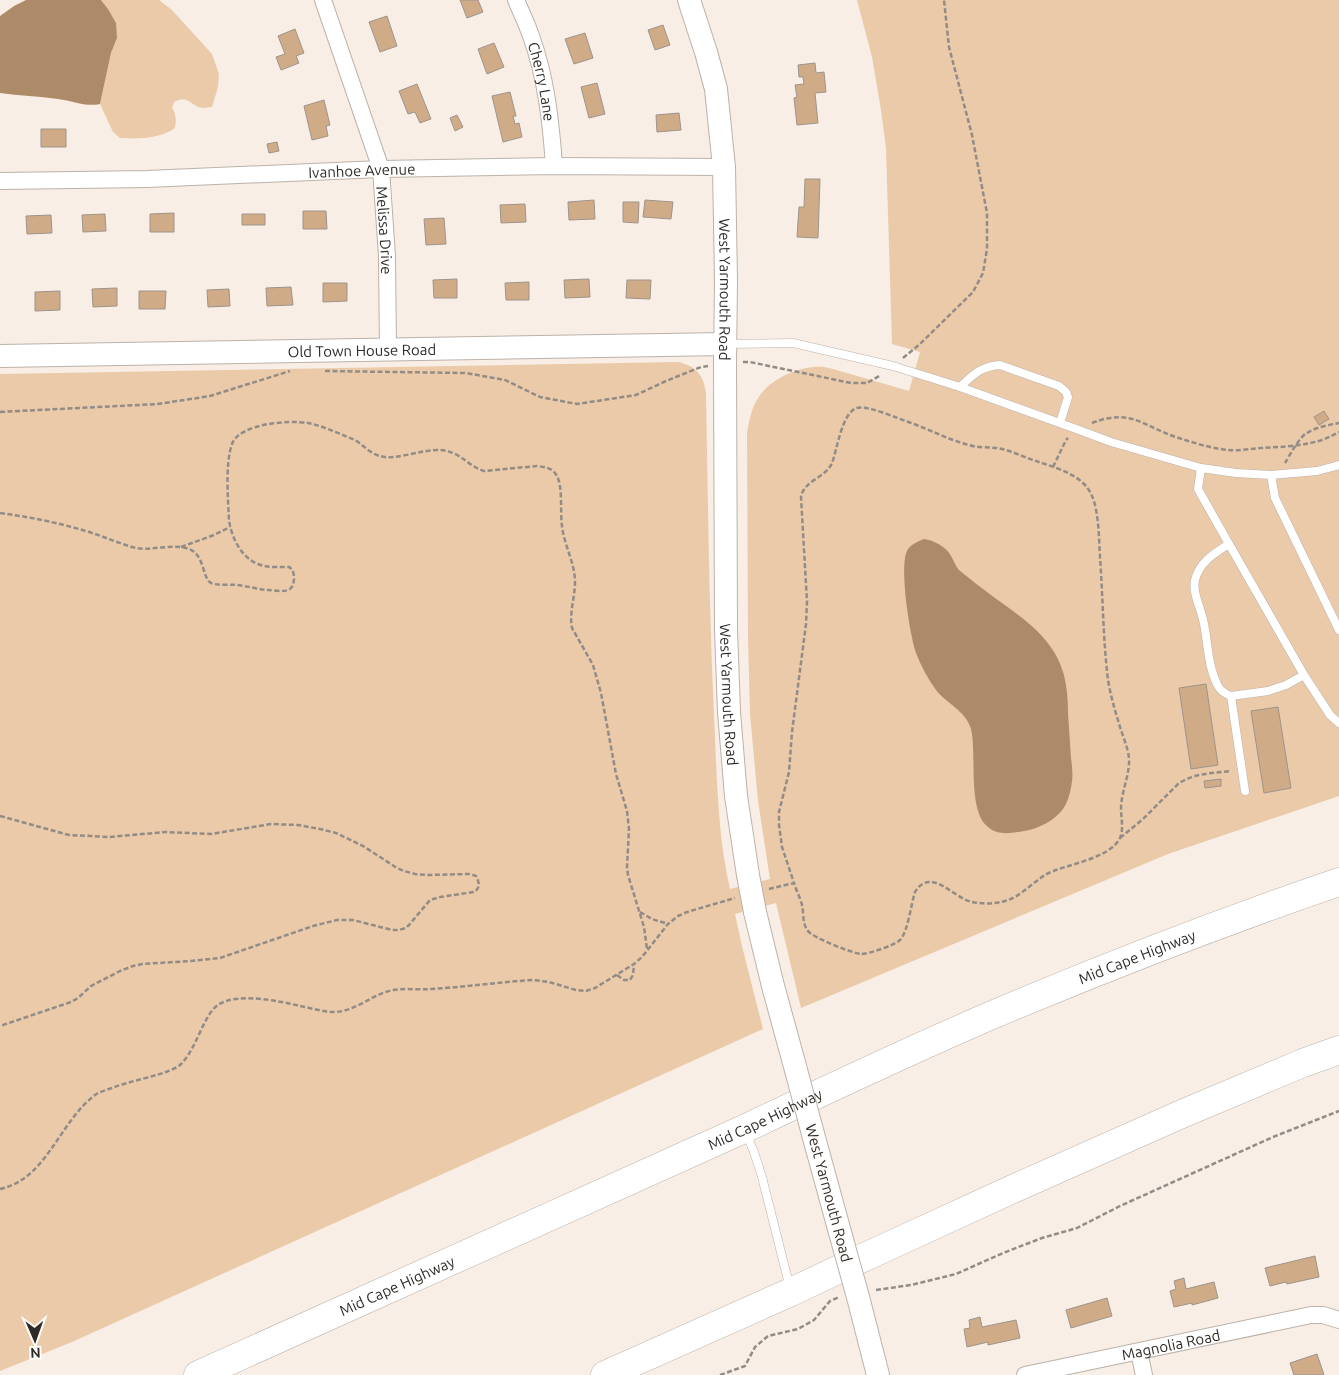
<svg xmlns="http://www.w3.org/2000/svg" width="1339" height="1375" font-family="Ubuntu,sans-serif">
  <style>
    .green { fill: #ebcaa9 }
    .water { fill: #ae8b68 }
    .building { fill: #d0ab87; stroke: #9d948b }
    .lines { fill: none; stroke-linecap: round; stroke-linejoin: round }
    .lane-casing { stroke: #bbb2a9; stroke-width: 9 }
    .street-casing { stroke: #bbb2a9; stroke-width: 18 }
    .secondary-casing { stroke: #bbb2a9; stroke-width: 24 }
    .highway-casing { stroke: #bbb2a9; stroke-width: 29 }
    .path { stroke: #938c86; stroke-width: 2.5; stroke-dasharray: 5 2.5; stroke-linecap: butt }
    .lane { stroke: #fff; stroke-width: 8 }
    .street { stroke: #fff; stroke-width: 16 }
    .secondary { stroke: #fff; stroke-width: 22 }
    .highway { stroke: #fff; stroke-width: 28 }
    .secondary-bridge-casing { stroke: #bbb2a9; stroke-width: 24; stroke-linecap: butt }
    .secondary-bridge { stroke: #fff; stroke-width: 22 }
    .labels { text-anchor: middle; dominant-baseline: central; stroke-width: 4; stroke-linejoin: round; paint-order: stroke }
    .street-label { font-size: 15px; fill: #2f2c28; stroke: #fffdfb }
  </style>
  <rect width="100%" height="100%" fill="#f8eee5"/>
  <path class="green" d="M101 0H159L172 10 212 54 219 74 218 87 212 107C211 107 204 108 203 108 189 106 189 94 174 102L172 108C176 113 177 123 174 129 157 139 139 139 120 138L113 132 100 104 111 53 117 38 108 9Z
    M857 0H1339V796L1168 854 801 1008 776 903 735 914 742 946 763 1029 72 1342 0 1371V374L678 362C696 366 704 375 706 394 708 501 709 608 714 716 717 774 717 832 730 889L770 879 758 801 750 714 748 638 747 433C749 421 751 410 757 400 768 379 801 365 824 367 835 369 846 373 857 376 875 381 892 386 909 391L920 352 892 344 886 149 881 110 872 57Z"/>
  <path class="water" d="M26 0H101L108 9 116 23 117 38 111 53 100 104C86 107 73 101 58 99 39 96 19 96 0 93V16L14 6Z
    M924 539C933 540 947 547 951 556 954 561 955 565 959 570 971 580 983 589 995 598 1024 619 1054 638 1064 675 1067 687 1068 701 1068 713 1069 728 1070 743 1071 758 1072 765 1073 774 1072 781 1071 790 1068 802 1063 809 1054 821 1038 829 1024 831 1012 833 998 836 988 827 967 811 977 753 971 729 966 711 946 703 936 690 928 679 921 666 916 653 910 636 898 563 908 549 912 544 918 541 924 539Z"/>
  <path class="building" d="M460 0H478L483 12 467 18Z
    M387 16 397 46 380 52 369 22Z
    M663 25 670 45 655 50 648 30Z
    M295 29 304 53 296 56 299 63 281 70 276 57 285 54 278 36Z
    M585 33 593 58 574 64 565 39Z
    M494 43 504 67 487 74 478 49Z
    M815 63 816 73 824 72 826 92 815 93 818 123 797 125 794 98 797 97 795 85 804 84 803 77H799L798 65Z
    M597 83 605 114 589 118 581 87Z
    M417 84 431 119 420 123 415 112 408 114 399 91Z
    M510 92 516 116H513L515 124 519 123 522 137 503 142 492 96Z
    M324 100 330 125 326 126 328 136 312 140 304 106Z
    M679 113 681 130 657 132 656 115Z
    M457 115 463 127 455 131 450 118Z
    M41 129H66V147H41Z
    M277 142 279 151 269 153 267 144Z
    M805 179H820L818 238 797 237 799 207H804Z
    M594 200 595 219 569 220 568 202Z
    M645 200 673 202 671 219 643 217Z
    M623 202H639L638 223 623 222Z
    M525 204 526 222 501 223 500 205Z
    M303 211H326L327 229H303Z
    M174 213V232H150V214Z
    M105 214 106 231 83 232 82 215Z
    M242 214H265V225H242Z
    M51 215 52 233 27 234 26 216Z
    M444 218 446 244 426 245 424 219Z
    M457 279V298H434L433 280Z
    M589 279 590 297 565 298 564 280Z
    M627 280H651L650 299 626 298Z
    M529 282V300H506L505 283Z
    M323 283H347V301L323 302Z
    M291 287 293 305 267 306 266 288Z
    M117 288V306L93 307 92 289Z
    M229 289 230 306 208 307 207 290Z
    M60 291V310L35 311V292Z
    M139 291H166L165 309H139Z
    M1324 411 1329 419 1319 425 1314 417Z
    M1206 684 1218 765 1191 769 1179 688Z
    M1278 707 1291 788 1264 793 1251 711Z
    M1221 779V786L1205 788 1204 781Z
    M1315 1256 1319 1277 1287 1284 1286 1282 1270 1286 1265 1268Z
    M1184 1278 1186 1289 1214 1282 1218 1298 1192 1305V1303L1174 1307 1170 1291 1176 1289 1174 1281Z
    M1107 1298 1112 1316 1071 1328 1066 1310Z
    M980 1317 982 1327 1016 1320 1020 1338 988 1345V1342L967 1347 964 1329 970 1328 969 1320Z
    M1317 1354 1324 1375H1294L1290 1363Z"/>
  <g class="lines">
    <g class="lane-casing">
      <path id="lane" d="M727 344 793 343 893 366 960 387 1079 430 1111 442 1201 468 1236 473 1271 475 1317 471 1339 465
        M960 387C973 375 981 366 1000 365L1059 386 1066 392 1068 397 1060 423
        M1201 468 1198 489 1229 544C1215 553 1199 562 1195 580 1192 594 1202 610 1204 624 1208 644 1208 666 1217 684 1220 691 1225 694 1231 696L1245 791
        M1271 475 1275 498 1339 630
        M1229 544 1304 675 1286 685 1268 691 1231 696
        M1304 675 1330 715 1339 723
        M746 1133 754 1152 762 1177 790 1288"/>
    </g>
    <g class="street-casing">
      <g id="street">
        <path id="s1" d="M323 0 381 169 387 256 388 350"/>
        <path id="s2" d="M516 0C521 12 527 24 531 36 546 77 551 122 554 166"/>
        <path id="s3" d="M0 181 147 179 381 169 554 166 724 167"/>
        <path d="M1139 1352 1144 1375"/>
        <path id="s4" d="M1025 1375 1311 1315H1323L1339 1320"/>
      </g>
    </g>
    <g class="secondary-casing">
      <g id="secondary">
        <path id="s5" d="M689 0 706 52 716 89 724 167 726 281 725 362 726 630 729 712 736 796 748 875"/>
        <path id="s6" d="M0 356 725 344"/>
        <path d="M755 912 773 986 796 1070"/>
        <path d="M813 1134 841 1236"/>
        <path d="M858 1297 878 1375"/>
      </g>
    </g>
    <g class="highway-casing">
      <g id="highway">
        <path id="s7" d="M198 1375 744 1129C826 1090 909 1051 992 1015 1106 967 1222 922 1339 882"/>
        <path d="M605 1375 791 1292 867 1256 1015 1188 1184 1113 1303 1063 1339 1050"/>
      </g>
    </g>
    <path class="path" d="M903 358 920 344 973 292 983 273 987 249V213L972 135 949 47 944 0
      M743 362H750L851 383H867L881 375
      M325 371 466 373 505 380 540 397 577 404 636 395 666 381 701 367 708 366
      M0 412 158 404 210 396 290 371
      M1092 423C1132 407 1145 428 1179 438 1194 443 1211 448 1227 450 1238 451 1250 449 1261 448 1281 447 1303 446 1322 440 1328 438 1333 435 1339 432
      M1285 463C1290 455 1299 437 1307 433 1316 427 1329 425 1339 423
      M1053 467 1066 440 1068 438
      M0 513C30 517 60 523 89 532 105 537 120 544 136 548 153 551 172 543 189 549 205 555 202 578 211 583 218 586 229 584 237 585 247 586 257 589 267 590 274 590 284 593 290 589 295 586 296 570 289 567 279 567 267 568 258 564 241 558 231 536 229 520 228 498 225 464 232 444 240 423 289 420 308 423 319 425 330 430 341 434 345 436 350 438 355 440 363 445 371 454 380 456 395 461 422 449 440 450 462 452 467 466 484 471L537 466C545 467 553 468 557 476 563 488 560 511 562 526 564 545 575 563 575 582 575 597 569 613 572 628L593 665 601 693 616 774 627 811 629 829 627 867 628 875 644 927 647 949
      M181 547 214 535 230 527
      M0 816 69 835 91 836 109 837 166 832 211 834 271 824 298 825 320 829 336 833 363 846 397 868 404 871 415 874 428 875 470 874 476 876C479 882 481 888 474 892L440 897 430 900 409 925 406 928 399 930H392L353 920H337L313 926 220 958 191 961 142 964 133 966 120 971 91 986 78 998 71 1002 0 1026
      M1120 838 1143 819 1178 784C1194 773 1213 773 1231 771
      M769 889 794 883 782 847 779 825V812L789 772 792 732 806 624 807 602 801 497C804 480 826 478 832 463 837 450 842 412 857 408 868 405 899 419 911 423 931 430 949 440 969 445 978 448 988 447 997 448 1010 450 1021 456 1033 460 1050 466 1071 471 1084 484 1090 490 1093 497 1095 505 1099 522 1099 540 1100 557 1103 598 1103 639 1108 680 1111 698 1116 714 1121 730 1124 739 1128 749 1129 758 1130 775 1121 792 1121 809 1121 819 1124 828 1120 838 1109 860 1064 864 1045 875 1032 883 1020 897 1005 901 995 904 982 904 972 902 953 898 931 866 915 892 911 904 908 932 900 940 895 945 869 954 861 954 852 953 813 938 808 931 802 924 804 913 802 905 800 897 796 890 794 883
      M640 912 652 919 668 924
      M617 975 624 980H630L633 975 634 965
      M0 1189C47 1179 59 1122 95 1095 99 1092 106 1090 112 1088 130 1081 149 1078 166 1072 171 1070 176 1068 180 1065 197 1049 203 1015 218 1005 237 992 279 1001 300 1006 311 1008 323 1012 334 1012 355 1012 372 994 393 990 406 988 419 990 431 989 465 987 499 982 533 980L549 982 576 990 586 991 595 988 634 964 642 957 668 924 678 916 687 912 735 898
      M876 1290 911 1285 956 1274 1003 1253 1042 1238 1077 1228 1120 1206 1273 1137 1339 1111
      M720 1375 745 1366 755 1347 768 1336 798 1329 814 1320 830 1301 839 1297"/>
    <use href="#lane" class="lane"/>
    <use href="#street" class="street"/>
    <use href="#secondary" class="secondary"/>
    <use href="#highway" class="highway"/>
    <g class="secondary-bridge-casing">
      <path id="secondary-bridge" d="M748 875 755 912
        M796 1070 813 1134
        M841 1236 858 1297"/>
    </g>
    <use href="#secondary-bridge" class="secondary-bridge"/>
  </g>
  <g class="labels">
    <g class="street-label">
      <text stroke="none"><textPath href="#s2" startOffset="86">Cherry Lane</textPath></text>
      <text stroke="none"><textPath href="#s3" startOffset="362">Ivanhoe Avenue</textPath></text>
      <text stroke="none"><textPath href="#s1" startOffset="240">Melissa Drive</textPath></text>
      <text stroke="none"><textPath href="#s5" startOffset="294">West Yarmouth Road</textPath></text>
      <text stroke="none"><textPath href="#s6" startOffset="362">Old Town House Road</textPath></text>
      <text stroke="none"><textPath href="#s5" startOffset="699">West Yarmouth Road</textPath></text>
      <text stroke="none"><textPath href="#s7" startOffset="1028">Mid Cape Highway</textPath></text>
      <text stroke="none"><textPath href="#s7" startOffset="622">Mid Cape Highway</textPath></text>
      <text transform="translate(829 1193) rotate(75)">West Yarmouth Road</text>
      <text stroke="none"><textPath href="#s7" startOffset="218">Mid Cape Highway</textPath></text>
      <text stroke="none"><textPath href="#s4" startOffset="149">Magnolia Road</textPath></text>
    </g>
  </g>
  <g transform="translate(35 1340) rotate(178)" stroke="#fffdfb" stroke-width="4" paint-order="stroke">
  <path d="M0-4L9 19L0 12L-9 19Z" fill="#2f2c28"/>
  <text y="-8" font-size="14" font-weight="bold" text-anchor="middle" fill="#2f2c28">N</text>
  </g>
</svg>
